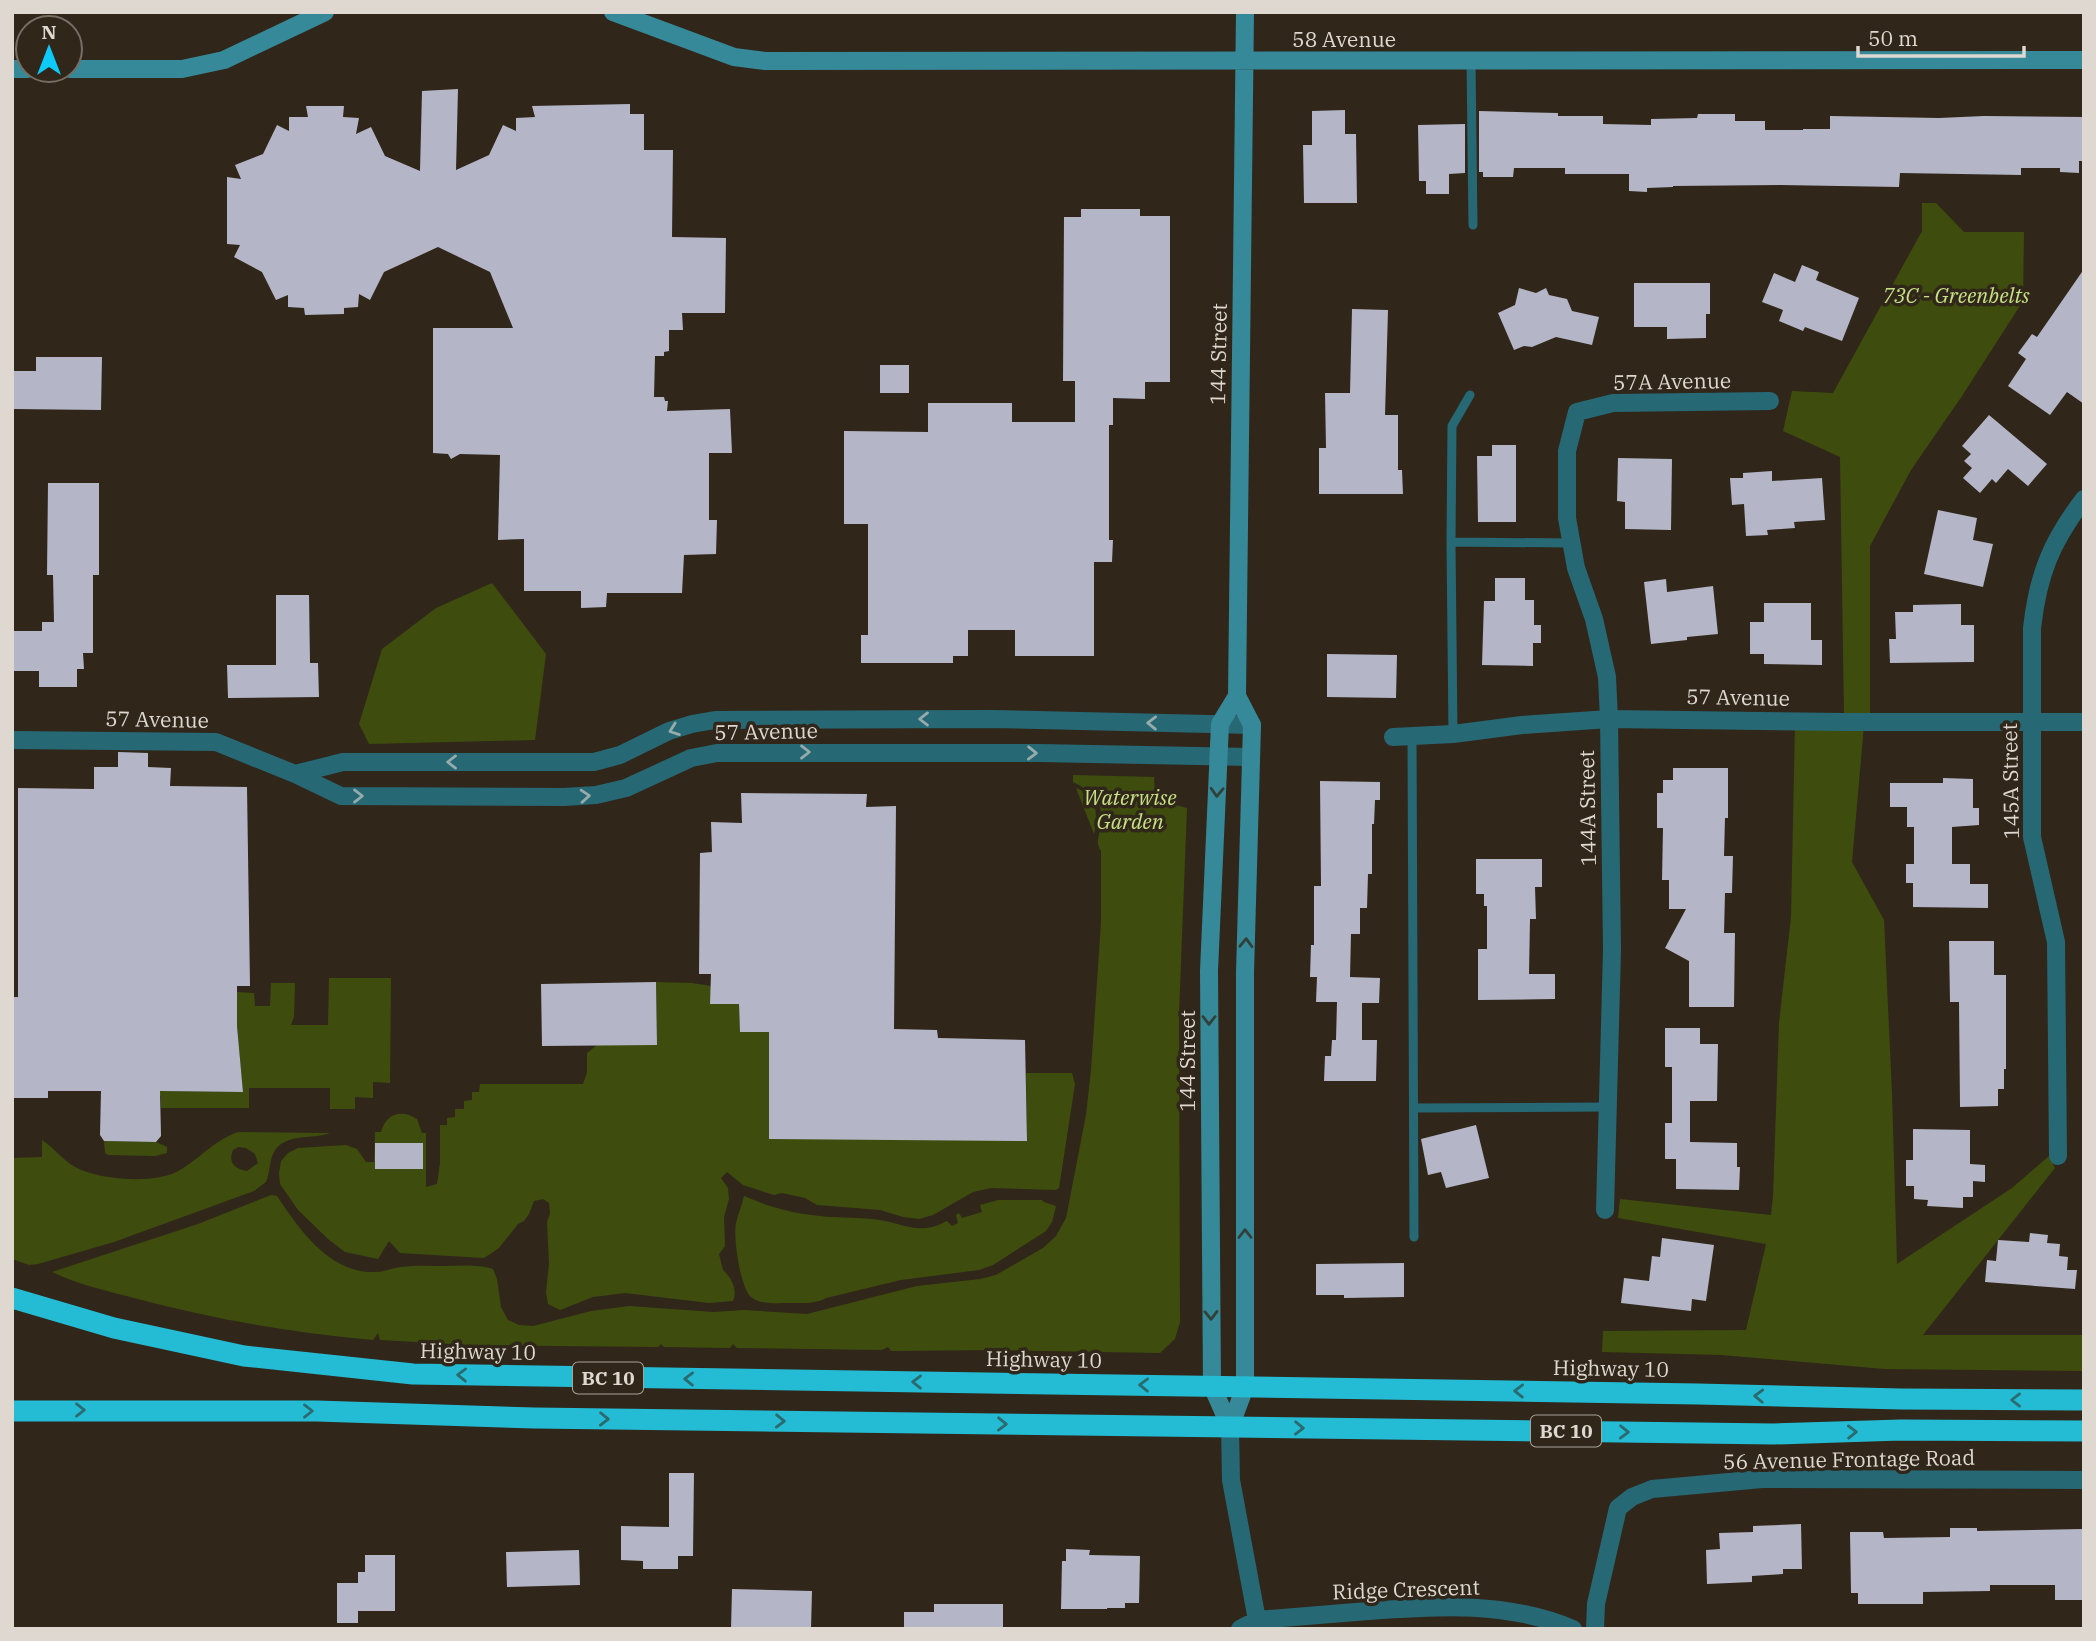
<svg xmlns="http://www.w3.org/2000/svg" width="2096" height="1641" font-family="'IBM Plex Serif',serif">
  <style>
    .green { fill: #3e4d0d; fill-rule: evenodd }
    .building { fill: #b4b5c7 }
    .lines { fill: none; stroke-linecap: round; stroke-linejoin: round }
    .lane { stroke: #276875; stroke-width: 9 }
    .street { stroke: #276875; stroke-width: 18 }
    .secondary { stroke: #368999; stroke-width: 18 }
    .highway { stroke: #24bcd4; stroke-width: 21 }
    .oneway { stroke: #95abac }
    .oneway2 { stroke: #32403a }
    .oneway3 { stroke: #2b6a6e }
    .labels { text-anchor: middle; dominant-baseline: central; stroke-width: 7; stroke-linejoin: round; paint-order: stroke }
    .shield { fill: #30271a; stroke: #aaa399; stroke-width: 2 }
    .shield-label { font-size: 19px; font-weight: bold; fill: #ded8d0 }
    .street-label { font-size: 21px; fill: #ded8d0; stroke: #30271a }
    .park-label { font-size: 21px; font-style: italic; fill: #c7e185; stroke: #30271a }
  </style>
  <rect width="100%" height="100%" fill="#30271a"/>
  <path class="green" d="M1922 203H1936L1964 232H2024L2023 301 1962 396 1911 470 1870 546V715L1844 714 1840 457 1783 431 1792 391 1833 393 1922 231Z
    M492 583 546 654 535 740 369 744 359 724 382 649 436 608Z
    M1795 724 1864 725 1852 862 1884 920 1892 1093 1897 1264 2012 1188 2049 1156 2055 1168 1923 1335H2084V1371L1885 1369 1721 1355 1602 1352 1603 1331 1746 1330 1766 1244 1618 1218 1620 1199 1771 1215 1773 1196 1779 1023 1791 917Z
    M1073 775 1154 777 1155 794 1160 801 1187 808 1179 1014 1180 1322 1175 1339 1160 1353 995 1350 891 1351 888 1347 882 1350 737 1348 733 1344 730 1348 664 1347 661 1344 658 1347 471 1345 380 1340 378 1333 373 1340C292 1333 213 1319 134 1298 107 1291 77 1284 52 1272L198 1224 271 1195 277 1196C299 1229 330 1274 375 1272 384 1272 392 1268 401 1267 415 1265 430 1266 444 1266 460 1266 478 1264 493 1269L497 1279 501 1307 508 1320 519 1325 533 1326 591 1311 629 1306 714 1312 744 1310 807 1314 917 1286 980 1279 996 1275 1043 1248 1056 1236 1066 1218 1086 1115 1091 1070 1101 922V851C1096 843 1098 840 1100 830 1104 802 1097 794 1073 782Z
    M1076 788C1080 790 1084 791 1087 793 1098 801 1097 823 1094 834Z
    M329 978H391L390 1083 373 1082V1098L355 1097V1109H330V1088H249V1108H161V1096L156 1095V1091L243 1092 237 1026V992L254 993 255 1006H270L271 983H295L294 1017 291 1025H328Z
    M656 982 692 983 711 986 739 1004 740 1032H769L1027 1140 1026 1073H1072L1075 1084 1059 1188 1056 1190 991 1188 973 1192 933 1215 919 1219 903 1217 880 1210 817 1205 805 1198 782 1193 774 1195 743 1185 727 1172 721 1178 728 1188 729 1199 724 1217 725 1246 719 1254 723 1270C731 1277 738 1290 733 1301L709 1303 625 1293 593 1297 560 1310 548 1304 546 1292 549 1263 547 1222 550 1213 549 1203 543 1199 534 1201 529 1214 524 1221 518 1224 499 1248 484 1258 400 1253 389 1241 378 1259 345 1252 328 1239 298 1210 280 1184 279 1173 281 1161 288 1153 298 1148 346 1145 357 1149 366 1162H374L375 1132H381C386 1113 402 1109 417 1119L422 1133H426V1187L437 1184 440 1163V1125H447V1118L455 1117V1109H464V1101L472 1100V1092H479L480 1084H583L587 1073V1053L597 1045H657Z
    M238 1132 330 1133C312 1140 283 1132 273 1154 269 1163 270 1173 266 1182L254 1191 114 1242 38 1264 29 1265 12 1259V1158L42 1157V1140C54 1148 63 1160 75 1167 99 1180 156 1185 180 1170 202 1157 213 1141 238 1132ZM238 1147 246 1148 255 1154 258 1163 247 1171C234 1169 228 1162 233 1150Z
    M104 1141 156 1142 167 1147V1153L155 1156 108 1155 105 1153Z
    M744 1196C756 1201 768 1206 781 1209 811 1218 842 1217 873 1219 902 1222 917 1237 947 1221L952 1226 958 1223 956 1215 959 1213 962 1218 982 1212 980 1205 998 1200H1042L1044 1202 1056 1206 1052 1222 1046 1231 993 1265 979 1270 901 1280 826 1298C816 1304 800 1303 789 1303 778 1303 760 1305 751 1297 740 1287 733 1237 736 1223 738 1214 742 1205 744 1196Z"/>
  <path class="building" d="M458 89 456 170 489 155 503 125 516 131V118L535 117 532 106 630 104V114H644V150H673L672 237 726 238 725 313H682L683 330H669V351L664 352V356H655L654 397H664L665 401H668L667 411 730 409 732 453H709V520H717L716 554 684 555 682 593H607L606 607 581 608V591H524V539L498 540 500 455 460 454 451 459 448 454 433 453V328H513L490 272 438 247 384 272 370 300 359 294 358 307 344 308V314L305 315 304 308 288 307V295L276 300 262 272 234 257 240 245 227 244V177L241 179 235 165 263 154 277 125 289 131V117H308L306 106H344L343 117 359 118 356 134 371 127 385 156 420 171 422 91Z
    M1345 110V134H1356L1357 203H1304L1303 145H1312V111Z
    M1479 111 1558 113V116H1603V124L1651 125V119L1697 118 1698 114H1735V121H1765V130H1803V129H1830V116L1939 118 1984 116 2084 117V161H2079V173L2060 172V168H2021V175L1900 173 1899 187 1780 185 1673 186V187L1647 188V192L1629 191V174H1565V168H1514L1513 177H1483V172H1479Z
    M1465 124V173L1449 174V194H1426V181H1419L1418 125Z
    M1081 209H1140V216H1170V382H1145V399L1113 398V425H1109V540H1113L1112 562H1094V656H1015V630H968V656H953V663H861V635H868V524H844V431L928 432V403H1012V422H1075V381H1063L1064 217H1081Z
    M1802 265 1819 272 1816 280 1859 298 1842 341 1805 327 1803 331 1779 321 1783 310 1762 302 1774 273 1795 282Z
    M2084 269V404L2067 392 2050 415 2008 386 2026 359 2018 353 2032 334 2037 337Z
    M1634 283H1710V314H1706V338L1667 339V327H1634Z
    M1519 288 1536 293 1546 288 1549 295 1567 299 1572 311 1599 317 1592 345 1556 337 1532 347 1524 346 1514 350 1498 313 1515 305Z
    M1352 309 1388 310 1385 415H1398V470H1402L1403 494H1319V448H1326L1325 393H1350Z
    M36 357H102L101 410 12 409V371H36Z
    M880 365H909V393H880Z
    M1989 415 2047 464 2028 486 2008 469 1996 483 1992 479 1980 493 1963 478 1972 468 1964 461 1971 454 1962 446Z
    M1492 445H1516V522H1478L1477 456H1492Z
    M1618 458 1672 459 1671 530 1625 529V502L1617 501Z
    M1772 471V481L1822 478 1825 520 1794 522 1795 528 1767 530 1768 535 1746 536 1744 504 1732 505 1730 478H1743V473Z
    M48 483H99V575H93V653H83L84 669H77V687H39V671H12V631H42V622H54L53 575H47Z
    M1938 510 1977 518 1973 540 1993 544 1983 587 1924 574Z
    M1495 578H1525V600H1534V625H1541V643H1533V666L1482 665 1484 601H1495Z
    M1666 579 1667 592 1713 586 1718 634 1687 637V640L1651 644 1644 582Z
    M276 595H309L310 663H318L319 697 228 698 227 665H276Z
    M1764 603H1811V640H1822V665L1764 664V654H1750V622H1764Z
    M1961 604V625H1974V662L1890 663 1889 639H1896L1895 612H1913V605Z
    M1327 654 1397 655 1396 698 1327 697Z
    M118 752 148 753V767L171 768 170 786 247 787 250 986H237V1026L243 1092 160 1091 161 1136 156 1142 104 1141 100 1135 101 1091H48V1098H12V997H18V788L94 789V767H118Z
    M1673 768H1728V818H1725L1724 856H1733L1732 893H1725L1724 933H1735L1734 1007H1689V961L1665 948 1686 909H1669V880H1662L1663 828H1657V793H1663V780H1673Z
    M1943 778 1973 779V808H1979V825L1952 827V864H1970V884H1988V908L1913 907V883H1906V864H1914V827H1907V807H1890V783H1943Z
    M1320 781 1380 782V800H1375L1374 824H1372V874H1368L1367 908H1360V934H1351L1350 977 1380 978 1379 1003H1362V1040H1377L1376 1081H1324L1325 1056H1331L1332 1040H1336L1337 1002H1316L1317 977H1310L1311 945H1314V886H1321Z
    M741 793 867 794 866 807 896 806 894 1029 937 1030 938 1038 1025 1040 1027 1141 769 1139V1032H740L739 1004H710L711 974H699L700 853 712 852 711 822 742 823Z
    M1476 859H1542V887H1535L1536 919H1530L1529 974H1555V999L1478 1000V949H1487V906H1484V894H1476Z
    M1949 941H1994V975H2006V1069H2004V1089H1998V1106L1960 1107 1959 1002H1950Z
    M656 982 657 1045 542 1046 541 984Z
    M1665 1028H1700V1044H1718L1717 1101H1690V1142L1737 1143V1167H1740L1739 1190 1676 1189V1159H1665V1123H1672V1067H1665Z
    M1476 1125 1489 1178 1446 1188 1441 1172 1428 1175 1421 1139Z
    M1913 1129 1970 1130V1164L1985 1165V1182L1973 1181V1197H1963V1208L1927 1206 1928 1200 1914 1199V1186H1906V1160H1913Z
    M375 1143H423V1169H375Z
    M2030 1233 2048 1235 2047 1243 2060 1244 2059 1256 2068 1257 2067 1270H2077L2075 1289 1985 1282 1987 1260 1996 1261 1998 1240 2029 1242Z
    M1662 1238 1714 1245 1706 1301 1692 1299 1691 1311 1621 1303 1624 1278 1649 1281 1652 1256 1660 1257Z
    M1404 1263V1297L1344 1298V1295H1316V1264Z
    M669 1473H694L693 1556H678V1569H643V1561L621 1560V1526L669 1527Z
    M1801 1524 1802 1569H1783V1574L1752 1576V1582L1707 1584 1706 1550 1720 1549 1719 1533 1753 1532V1526Z
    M1950 1528H1977V1531L2082 1529 2084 1600H2055V1585H1990V1591L1923 1592V1604H1858V1593H1851L1850 1532H1883L1884 1538 1950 1537Z
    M1066 1549 1090 1550 1089 1555 1140 1556 1139 1603H1125V1608H1107V1609H1061L1062 1561H1066Z
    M579 1550 580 1585 507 1587 506 1552Z
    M365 1555H395V1611H358V1623H337V1583H358V1572H365Z
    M732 1589 812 1591 811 1629H731Z
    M934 1604H1003V1629H904V1612H934Z"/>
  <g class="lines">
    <path class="lane" d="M1471 61 1473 225
      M1470 395 1452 426 1451 542 1570 543
      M1451 542 1453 734
      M1412 736 1414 1237
      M1414 1108 1608 1107"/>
    <path class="street" d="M1393 737 1453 734 1522 725 1609 719 1845 722H2084
      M12 740 216 742 295 774 341 796 564 797 596 795 626 788 691 758 717 753H1039L1251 757
      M295 774 343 762H594L620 755 669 731 692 724 715 720 991 719 1252 725
      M2058 1156 2056 942 2032 837V628C2038 575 2051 542 2084 499
      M1605 1210 1612 950 1609 719 1607 677 1594 619 1576 568 1567 518V451L1577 412 1613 403 1770 401
      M1230 1427 1231 1480 1257 1620
      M1240 1629 1257 1620C1294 1617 1331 1614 1368 1611 1439 1606 1507 1601 1573 1629
      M1595 1629 1596 1604 1618 1508 1632 1497 1652 1489 1762 1479 2084 1480"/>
    <path class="secondary" d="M613 12 734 57 765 61 2084 60
      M12 69H28
      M70 69H182L224 60 325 12
      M1230 1427 1245 1387V973L1252 725 1237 696 1245 12
      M1230 1427 1212 1386 1209 971 1220 724 1237 696"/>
    <path class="highway" d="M12 1298 114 1328 244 1356 413 1374 1698 1394 1901 1399 2084 1400
      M12 1411H317L535 1418 1774 1434 1901 1430 2084 1431"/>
  </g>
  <defs><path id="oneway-chevron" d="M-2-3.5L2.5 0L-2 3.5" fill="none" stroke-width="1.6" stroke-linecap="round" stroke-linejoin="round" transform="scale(1.75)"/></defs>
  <g class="oneway">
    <use href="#oneway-chevron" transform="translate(924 719) rotate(-180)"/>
    <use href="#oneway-chevron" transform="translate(1152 723) rotate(-179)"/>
    <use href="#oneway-chevron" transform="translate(674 730) rotate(160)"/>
    <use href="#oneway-chevron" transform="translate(805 752)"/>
    <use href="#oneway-chevron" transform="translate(1032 753) rotate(1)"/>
    <use href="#oneway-chevron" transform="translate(452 762) rotate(180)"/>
    <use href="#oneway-chevron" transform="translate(358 796)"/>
    <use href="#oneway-chevron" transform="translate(585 796) rotate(-4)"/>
  </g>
  <g class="oneway2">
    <use href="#oneway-chevron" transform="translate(1217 792) rotate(92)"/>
    <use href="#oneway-chevron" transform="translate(1246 943) rotate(-88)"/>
    <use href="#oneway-chevron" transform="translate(1209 1020) rotate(90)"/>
    <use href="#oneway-chevron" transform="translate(1245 1234) rotate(-90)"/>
    <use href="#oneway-chevron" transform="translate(1211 1315) rotate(89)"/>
  </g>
  <g class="oneway3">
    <use href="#oneway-chevron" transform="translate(462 1375) rotate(-179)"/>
    <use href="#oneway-chevron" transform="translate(689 1379) rotate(-179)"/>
    <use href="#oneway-chevron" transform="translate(917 1382) rotate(-179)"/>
    <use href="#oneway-chevron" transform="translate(1144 1385) rotate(-179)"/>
    <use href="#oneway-chevron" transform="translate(1519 1391) rotate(-179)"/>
    <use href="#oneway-chevron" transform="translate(1759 1396) rotate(-178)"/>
    <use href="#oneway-chevron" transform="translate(2016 1400) rotate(-180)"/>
    <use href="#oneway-chevron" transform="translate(80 1410)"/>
    <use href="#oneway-chevron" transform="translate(308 1411)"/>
    <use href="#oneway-chevron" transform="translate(604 1419) rotate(1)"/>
    <use href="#oneway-chevron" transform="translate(780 1421) rotate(1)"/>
    <use href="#oneway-chevron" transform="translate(1002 1424) rotate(1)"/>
    <use href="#oneway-chevron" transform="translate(1299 1428) rotate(1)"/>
    <use href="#oneway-chevron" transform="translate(1624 1432) rotate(1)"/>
    <use href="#oneway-chevron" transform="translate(1852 1432) rotate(-1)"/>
  </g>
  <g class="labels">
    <g class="shield">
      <rect x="573" y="1362.5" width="70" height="31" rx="5"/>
      <rect x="1531" y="1415.5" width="70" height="31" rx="5"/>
    </g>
    <g class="shield-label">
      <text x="608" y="1378">BC 10</text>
      <text x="1566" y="1431">BC 10</text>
    </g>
    <g class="street-label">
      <text x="1344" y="39">58 Avenue</text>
      <text transform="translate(1218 354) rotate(-89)">144 Street</text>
      <text transform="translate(1672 381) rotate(-1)">57A Avenue</text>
      <text transform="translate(1738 697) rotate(1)">57 Avenue</text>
      <text transform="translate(157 719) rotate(1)">57 Avenue</text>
      <text transform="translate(766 731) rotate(-1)">57 Avenue</text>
      <text transform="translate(2010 781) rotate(-91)">145A Street</text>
      <text transform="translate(1587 808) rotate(-91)">144A Street</text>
      <text transform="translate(1187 1061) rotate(-90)">144 Street</text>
      <text transform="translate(478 1351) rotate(1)">Highway 10</text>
      <text transform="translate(1044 1359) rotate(1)">Highway 10</text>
      <text transform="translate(1611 1368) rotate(1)">Highway 10</text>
      <text transform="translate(1849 1459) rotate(-1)">56 Avenue Frontage Road</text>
      <text transform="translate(1406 1589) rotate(-2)">Ridge Crescent</text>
    </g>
    <g class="park-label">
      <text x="1956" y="295">73C - Greenbelts</text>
      <text x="1130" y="797">Waterwise<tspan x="1130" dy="24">Garden</tspan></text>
    </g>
  </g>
  <rect width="2096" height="1641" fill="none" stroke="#ded8d0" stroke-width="28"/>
  <g transform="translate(49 49)"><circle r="33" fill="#30271a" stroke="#766e63" stroke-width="2"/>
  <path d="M0-5L12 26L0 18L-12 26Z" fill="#0ecafa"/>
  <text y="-10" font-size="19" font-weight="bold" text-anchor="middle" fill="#ded8d0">N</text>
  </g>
  <path d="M1858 46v10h166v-10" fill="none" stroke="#ded8d0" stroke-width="3.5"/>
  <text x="1868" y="46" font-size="21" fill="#ded8d0" stroke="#30271a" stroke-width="5" paint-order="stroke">50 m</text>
</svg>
